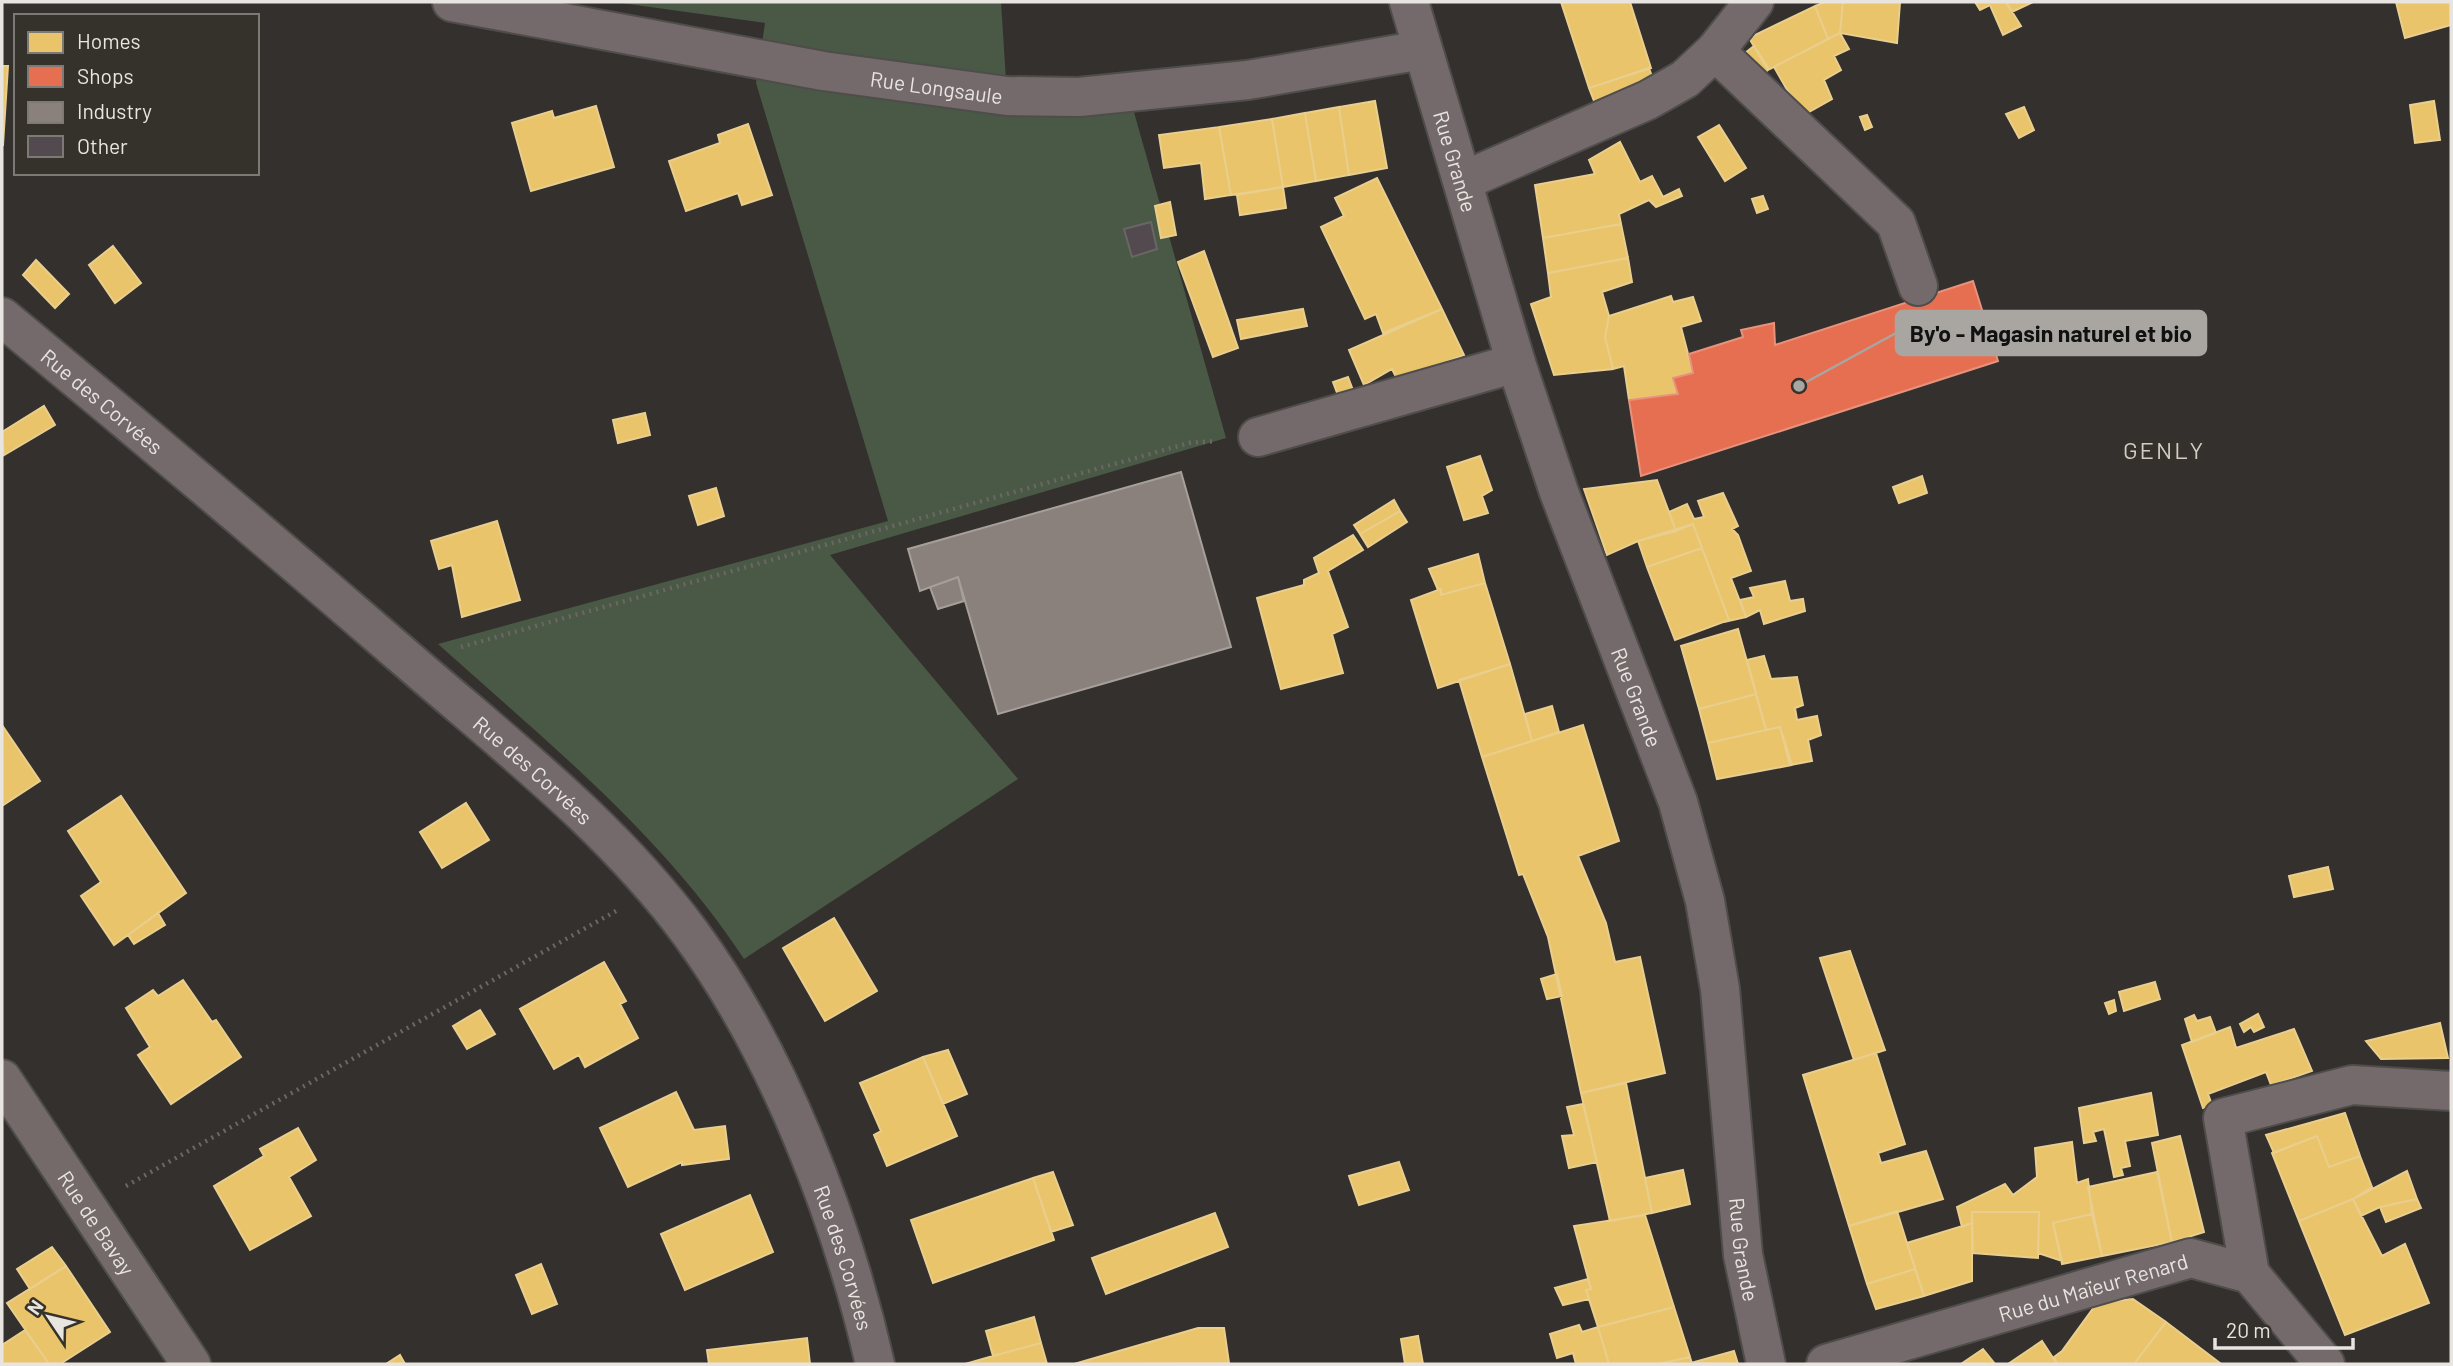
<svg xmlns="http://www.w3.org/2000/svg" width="2453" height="1366" font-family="Barlow,sans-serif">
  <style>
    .green { fill: #4a5945 }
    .homes { fill: #e9c46a; stroke: #e9ce8e; stroke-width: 2 }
    .shops { fill: #e76f51; stroke: #e7927c; stroke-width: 2 }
    .industry { fill: #8a817c; stroke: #a69f9a; stroke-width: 2 }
    .building { fill: #524a4f; stroke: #696666; stroke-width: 2 }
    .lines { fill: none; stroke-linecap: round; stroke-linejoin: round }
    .minor-casing { stroke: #4f4d4b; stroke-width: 42 }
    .major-casing { stroke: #4f4d4b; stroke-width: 42 }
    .path { stroke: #6c6664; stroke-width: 4.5; stroke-dasharray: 2 5; stroke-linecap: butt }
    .minor { stroke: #756a6b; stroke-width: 38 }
    .major { stroke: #746a69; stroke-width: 38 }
    .labels { text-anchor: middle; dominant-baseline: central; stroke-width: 7; stroke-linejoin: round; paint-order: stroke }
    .street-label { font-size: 21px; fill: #e8e5e1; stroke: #35312b }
    .quarter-label { font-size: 24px; letter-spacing: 2px; fill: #d2cdc6; stroke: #35312b }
    .leader { fill: none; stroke: #a9a6a2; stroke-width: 2.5 }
    .callout-dot { fill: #a9a6a2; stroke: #35312b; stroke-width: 2.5 }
    .callout { fill: #a9a6a2; stroke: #a9a6a2; stroke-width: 2.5 }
    .callout-label { font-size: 23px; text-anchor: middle; font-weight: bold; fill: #111 }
  </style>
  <rect width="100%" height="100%" fill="#33302d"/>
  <path class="green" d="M614 2H1001L1007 96 1128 91 1226 438 830 555 1018 779 744 959C662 834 548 743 438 644L888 521 756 83 765 23Z"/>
  <path class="homes" d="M1561 2H1630L1651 68 1589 88Z
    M1825 2H1843L1840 33 1828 39 1815 6Z
    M1843 2H1900L1897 43 1840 33Z
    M1975 2H2006L2021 26 2003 35 1990 5 1980 10Z
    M2006 2H2033L2012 12Z
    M2396 2H2450L2451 25 2405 38Z
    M1815 6 1828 39 1768 70 1749 38Z
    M1840 33 1849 49 1834 56 1841 70 1824 80 1832 99 1802 116 1774 67Z
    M1754 46 1769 69 1753 83 1735 61Z
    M2 66H8L3 145H2Z
    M1649 68 1654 82 1598 111 1589 88Z
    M1375 101 1387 168 1349 175 1339 107Z
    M2434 101 2440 140 2415 143 2410 105Z
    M596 106 614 167 531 191 512 123 552 111 554 118Z
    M1339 107 1349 175 1316 181 1305 113Z
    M2024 107 2034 130 2019 138 2006 114Z
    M1305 113 1316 181 1283 187 1272 119Z
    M1867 115 1872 127 1865 130 1860 117Z
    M1272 119 1283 187 1231 195 1219 127Z
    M748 124 772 195 742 205 738 193 686 211 669 161 720 143 718 135Z
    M1719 125 1746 168 1725 181 1698 137Z
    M1219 127 1231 195 1205 199 1201 163 1164 168 1159 135Z
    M1620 142 1640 182 1652 176 1663 197 1679 189 1682 196 1656 207 1649 200 1619 214 1621 224 1543 238 1535 185 1595 174 1589 160Z
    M1377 178 1442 309 1383 333 1376 314 1365 319 1321 227 1344 216 1335 198Z
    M1283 187 1286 208 1240 215 1237 195Z
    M1763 196 1768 209 1757 213 1752 199Z
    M1170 202 1176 235 1161 238 1155 206Z
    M1621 224 1628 258 1548 273 1543 238Z
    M113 246 141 283 115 303 89 265Z
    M1204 251 1238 348 1213 357 1178 262Z
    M1628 258 1632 282 1602 292 1609 316 1605 337 1613 369 1554 375 1531 304 1551 297 1548 273Z
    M36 260 69 294 55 308 23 275Z
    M1671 296 1673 302 1693 297 1701 321 1681 327 1693 373 1673 378 1678 394 1629 400 1624 366 1613 369 1605 337 1609 316Z
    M1303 309 1307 326 1241 339 1237 320Z
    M1442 309 1464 355 1398 381 1392 369 1364 385 1349 350Z
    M1348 377 1354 393 1339 398 1333 382Z
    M44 406 55 425 4 455 2 432Z
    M645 413 650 435 618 443 613 420Z
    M1480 456 1492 490 1482 496 1488 513 1464 520 1447 467Z
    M1922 476 1927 493 1899 503 1893 487Z
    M1657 480 1676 531 1638 541 1607 555 1584 489Z
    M716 488 724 516 698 525 689 496Z
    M1723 493 1738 526 1732 529 1738 535 1751 571 1731 578 1746 617 1724 622 1729 620 1693 524 1676 531 1669 512 1687 504 1694 519 1704 517 1698 501Z
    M1394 500 1400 511 1360 534 1354 525Z
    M1400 511 1407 522 1368 547 1360 534Z
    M497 521 520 600 462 617 452 565 439 569 431 541Z
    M1693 524 1702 548 1647 567 1638 541Z
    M1353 535 1363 550 1328 571 1348 627 1332 634 1343 673 1281 689 1257 598 1304 585V580L1319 573 1314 558Z
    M1702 548 1729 620 1675 640 1647 567Z
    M1478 554 1485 583 1441 595V589L1438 590 1429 569Z
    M1785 581 1790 601 1803 599 1805 611 1764 624 1760 610 1746 617 1740 600 1754 597 1750 588Z
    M1485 583 1510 664 1438 688 1411 600 1441 589V595Z
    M1738 629 1756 694 1699 709 1681 646Z
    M1764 656 1771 679 1797 677 1803 705 1795 708 1797 720 1817 716 1821 735 1808 740 1812 761 1790 765 1780 727 1766 730 1747 660Z
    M1510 664 1532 741 1482 757 1459 680Z
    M1756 694 1766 730 1708 743 1699 709Z
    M1552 706 1559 732 1532 741 1525 714Z
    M2 725 40 781 2 806Z
    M1583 725 1619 841 1578 856 1606 923 1615 962 1640 957 1665 1073 1581 1093 1548 937 1523 874 1519 875 1482 757Z
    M1780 727 1792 765 1717 779 1708 743Z
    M121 796 186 893 114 945 81 896 101 882 68 831Z
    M466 803 489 840 442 868 420 832Z
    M2328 867 2333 889 2294 897 2289 876Z
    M158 913 165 925 134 944 128 935Z
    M834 918 877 991 825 1021 783 948Z
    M1850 951 1885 1050 1854 1060 1820 958Z
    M604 962 626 1001 620 1004 638 1038 585 1067 579 1055 554 1069 520 1009Z
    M1557 974 1562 996 1547 999 1541 979Z
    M183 980 212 1022 216 1020 241 1057 171 1104 138 1055 150 1047 126 1008 153 990 158 996Z
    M2155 982 2160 999 2124 1011 2119 992Z
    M2114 1000 2116 1011 2109 1014 2105 1003Z
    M480 1010 495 1034 467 1049 453 1026Z
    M2258 1014 2264 1027 2254 1032 2251 1027 2244 1032 2240 1024Z
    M2194 1015 2197 1021 2210 1017 2216 1033 2192 1042 2185 1019Z
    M2440 1023 2448 1058 2381 1059 2366 1041Z
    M2230 1027 2236 1048 2294 1029 2312 1071 2271 1085 2266 1072 2208 1094 2212 1105 2203 1108 2182 1045Z
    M948 1050 967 1094 943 1104 923 1057Z
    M1876 1053 1905 1144 1878 1153 1881 1163 1926 1151 1943 1199 1849 1226 1803 1075Z
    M923 1057 957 1136 887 1166 874 1135 881 1131 860 1083Z
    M1626 1083 1652 1213 1610 1221 1581 1093Z
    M676 1092 694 1130 725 1126 729 1159 682 1165V1162L628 1187 600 1128Z
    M2151 1093 2158 1135 2125 1141 2130 1166 2121 1168 2123 1175 2114 1177 2104 1129 2093 1132 2096 1141 2084 1143 2079 1108Z
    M1583 1104 1597 1162 1569 1168 1562 1136 1574 1135 1567 1107Z
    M2345 1113 2360 1156 2329 1167 2317 1136 2274 1153 2266 1135Z
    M298 1128 316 1160 289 1177 311 1216 250 1250 214 1186 264 1156 260 1149Z
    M2180 1136 2204 1232 2172 1242 2152 1143Z
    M2317 1136 2329 1167 2360 1156 2372 1187 2353 1199 2299 1221 2272 1153Z
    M2072 1142 2077 1183 2088 1179 2092 1214 2053 1223 2062 1261 2038 1253 2039 1212H1972V1223L1962 1227 1957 1207 2005 1184 2013 1195 2037 1177 2035 1148Z
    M1399 1162 1409 1190 1359 1205 1349 1176Z
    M1683 1170 1690 1204 1652 1213 1645 1178Z
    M2407 1171 2417 1199 2380 1207 2361 1216 2353 1199Z
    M1053 1172 1073 1225 1051 1232 1033 1178Z
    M2157 1172 2172 1242 2102 1256 2088 1187Z
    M1033 1178 1054 1240 933 1283 911 1220Z
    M750 1195 773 1252 685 1290 661 1234Z
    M2353 1199 2382 1256 2405 1244 2429 1303 2345 1335 2299 1221Z
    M2417 1199 2421 1208 2386 1222 2380 1207Z
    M1897 1211 1915 1269 1867 1284 1849 1226Z
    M1972 1212H2039L2038 1258 1973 1253Z
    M1215 1213 1228 1247 1106 1294 1092 1258Z
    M2092 1214 2102 1256 2062 1264 2053 1223Z
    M1645 1215 1674 1307 1598 1327 1586 1290 1591 1289 1574 1226Z
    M1972 1223V1281L1924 1296 1907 1243Z
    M52 1247 66 1266 30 1289 17 1269Z
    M541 1264 557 1304 532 1314 516 1275Z
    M66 1266 110 1332 60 1364H49L7 1303Z
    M1915 1269 1924 1296 1876 1309 1867 1284Z
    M1588 1279 1591 1289 1586 1290 1589 1299 1563 1305 1555 1288Z
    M2133 1299 2166 1322 2134 1364H2057L2054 1357 2062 1351 2097 1303Z
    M1674 1307 1690 1357 1658 1364H1609L1598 1327Z
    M1034 1317 1041 1343 993 1356 986 1331Z
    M2166 1322 2220 1363 2219 1364H2134Z
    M1579 1325 1582 1332 1598 1327 1609 1364H1576L1573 1353 1557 1358 1550 1334Z
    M1198 1328H1224L1229 1363 1074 1364Z
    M25 1330 49 1364H2V1345Z
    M1418 1336 1423 1364H1405L1401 1339Z
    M807 1338 810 1364H709L707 1350Z
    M2042 1341 2057 1364H2008Z
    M1041 1343 1047 1364H965L993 1356Z
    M1983 1349 1995 1364H1961Z
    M1734 1351 1738 1364 1691 1363Z
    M400 1355 405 1364H386Z
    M1690 1357 1692 1364H1658Z"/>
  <path class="shops" d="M1973 281 1998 361 1641 476 1629 400 1678 394 1673 378 1693 373 1689 354 1743 337 1741 330 1774 323 1775 345Z"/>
  <path class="industry" d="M1181 472 1231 647 998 714 958 577 920 591 908 549Z
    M958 577 964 601 938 609 930 587Z"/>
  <path class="building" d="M1151 222 1157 249 1132 257 1124 229Z"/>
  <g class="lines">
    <g class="minor-casing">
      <g id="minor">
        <path id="s1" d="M452 2 823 71 1007 96 1079 97 1248 80 1422 50"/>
        <path id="s2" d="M1409 2 1516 363 1559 492 1678 802 1705 901 1720 989 1743 1255 1766 1364"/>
        <path d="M1715 51 1896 223 1918 286"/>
        <path d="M1463 181 1648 100 1685 79 1715 51 1754 2"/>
        <path id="s3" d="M2 317C139 430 275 545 409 661 508 747 613 828 691 934 779 1054 842 1220 875 1364"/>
        <path d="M1258 437 1516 363"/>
        <path d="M2250 1274 2223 1118 2352 1085 2451 1091"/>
        <path id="s4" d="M1826 1364 2191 1258 2250 1274 2325 1364"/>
      </g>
    </g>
    <g class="major-casing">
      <g id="major">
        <path id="s5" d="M2 1079 191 1364"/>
      </g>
    </g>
    <path class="path" d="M461 647 1189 443 1215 441
      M126 1186 616 911"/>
    <use href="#minor" class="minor"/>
    <use href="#major" class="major"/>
  </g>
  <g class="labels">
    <g class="street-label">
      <text stroke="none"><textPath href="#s1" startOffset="492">Rue Longsaule</textPath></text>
      <text stroke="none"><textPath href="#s2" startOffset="166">Rue Grande</textPath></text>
      <text stroke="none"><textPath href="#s3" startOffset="131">Rue des Corvées</textPath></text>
      <text stroke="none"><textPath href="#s2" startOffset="732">Rue Grande</textPath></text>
      <text stroke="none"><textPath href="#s3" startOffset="698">Rue des Corvées</textPath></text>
      <text stroke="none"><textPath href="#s5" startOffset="172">Rue de Bavay</textPath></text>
      <text stroke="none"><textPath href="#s2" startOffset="1298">Rue Grande</textPath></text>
      <text stroke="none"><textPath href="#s3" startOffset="1286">Rue des Corvées</textPath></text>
      <text stroke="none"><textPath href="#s4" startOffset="278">Rue du Maïeur Renard</textPath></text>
    </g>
    <g class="quarter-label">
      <text x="2164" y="449">GENLY</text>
    </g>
  </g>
  <path class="leader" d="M1799 386L1896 333"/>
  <circle class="callout-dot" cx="1799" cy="386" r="7"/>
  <rect class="callout" x="1896" y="311" width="310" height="44" rx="7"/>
  <g class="callout-label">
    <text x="2051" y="342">By'o - Magasin naturel et bio</text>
  </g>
  <rect width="2453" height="1366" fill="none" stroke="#e8e5e1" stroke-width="7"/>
  <rect x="14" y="14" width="245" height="161" fill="#35312b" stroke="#7d7974" stroke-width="2"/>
  <rect x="28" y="32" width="35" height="21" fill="#e9c46a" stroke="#7d7974" stroke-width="2"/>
  <text x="77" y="49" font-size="21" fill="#e8e5e1">Homes</text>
  <rect x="28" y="66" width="35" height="21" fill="#e76f51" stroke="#7d7974" stroke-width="2"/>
  <text x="77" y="84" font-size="21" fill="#e8e5e1">Shops</text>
  <rect x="28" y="102" width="35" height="21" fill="#8a817c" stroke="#7d7974" stroke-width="2"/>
  <text x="77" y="119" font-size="21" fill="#e8e5e1">Industry</text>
  <rect x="28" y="136" width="35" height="21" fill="#524a4f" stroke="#7d7974" stroke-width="2"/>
  <text x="77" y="154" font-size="21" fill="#e8e5e1">Other</text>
  <g transform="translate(49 1317) rotate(305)" stroke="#35312b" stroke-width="5" paint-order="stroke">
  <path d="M0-5L12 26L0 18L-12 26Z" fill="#e8e5e1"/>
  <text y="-10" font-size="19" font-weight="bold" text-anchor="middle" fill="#e8e5e1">N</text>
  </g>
  <path d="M2215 1338v10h138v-10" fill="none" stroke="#e8e5e1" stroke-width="3.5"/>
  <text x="2226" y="1338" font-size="21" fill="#e8e5e1" stroke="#35312b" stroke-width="5" paint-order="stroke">20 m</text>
</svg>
